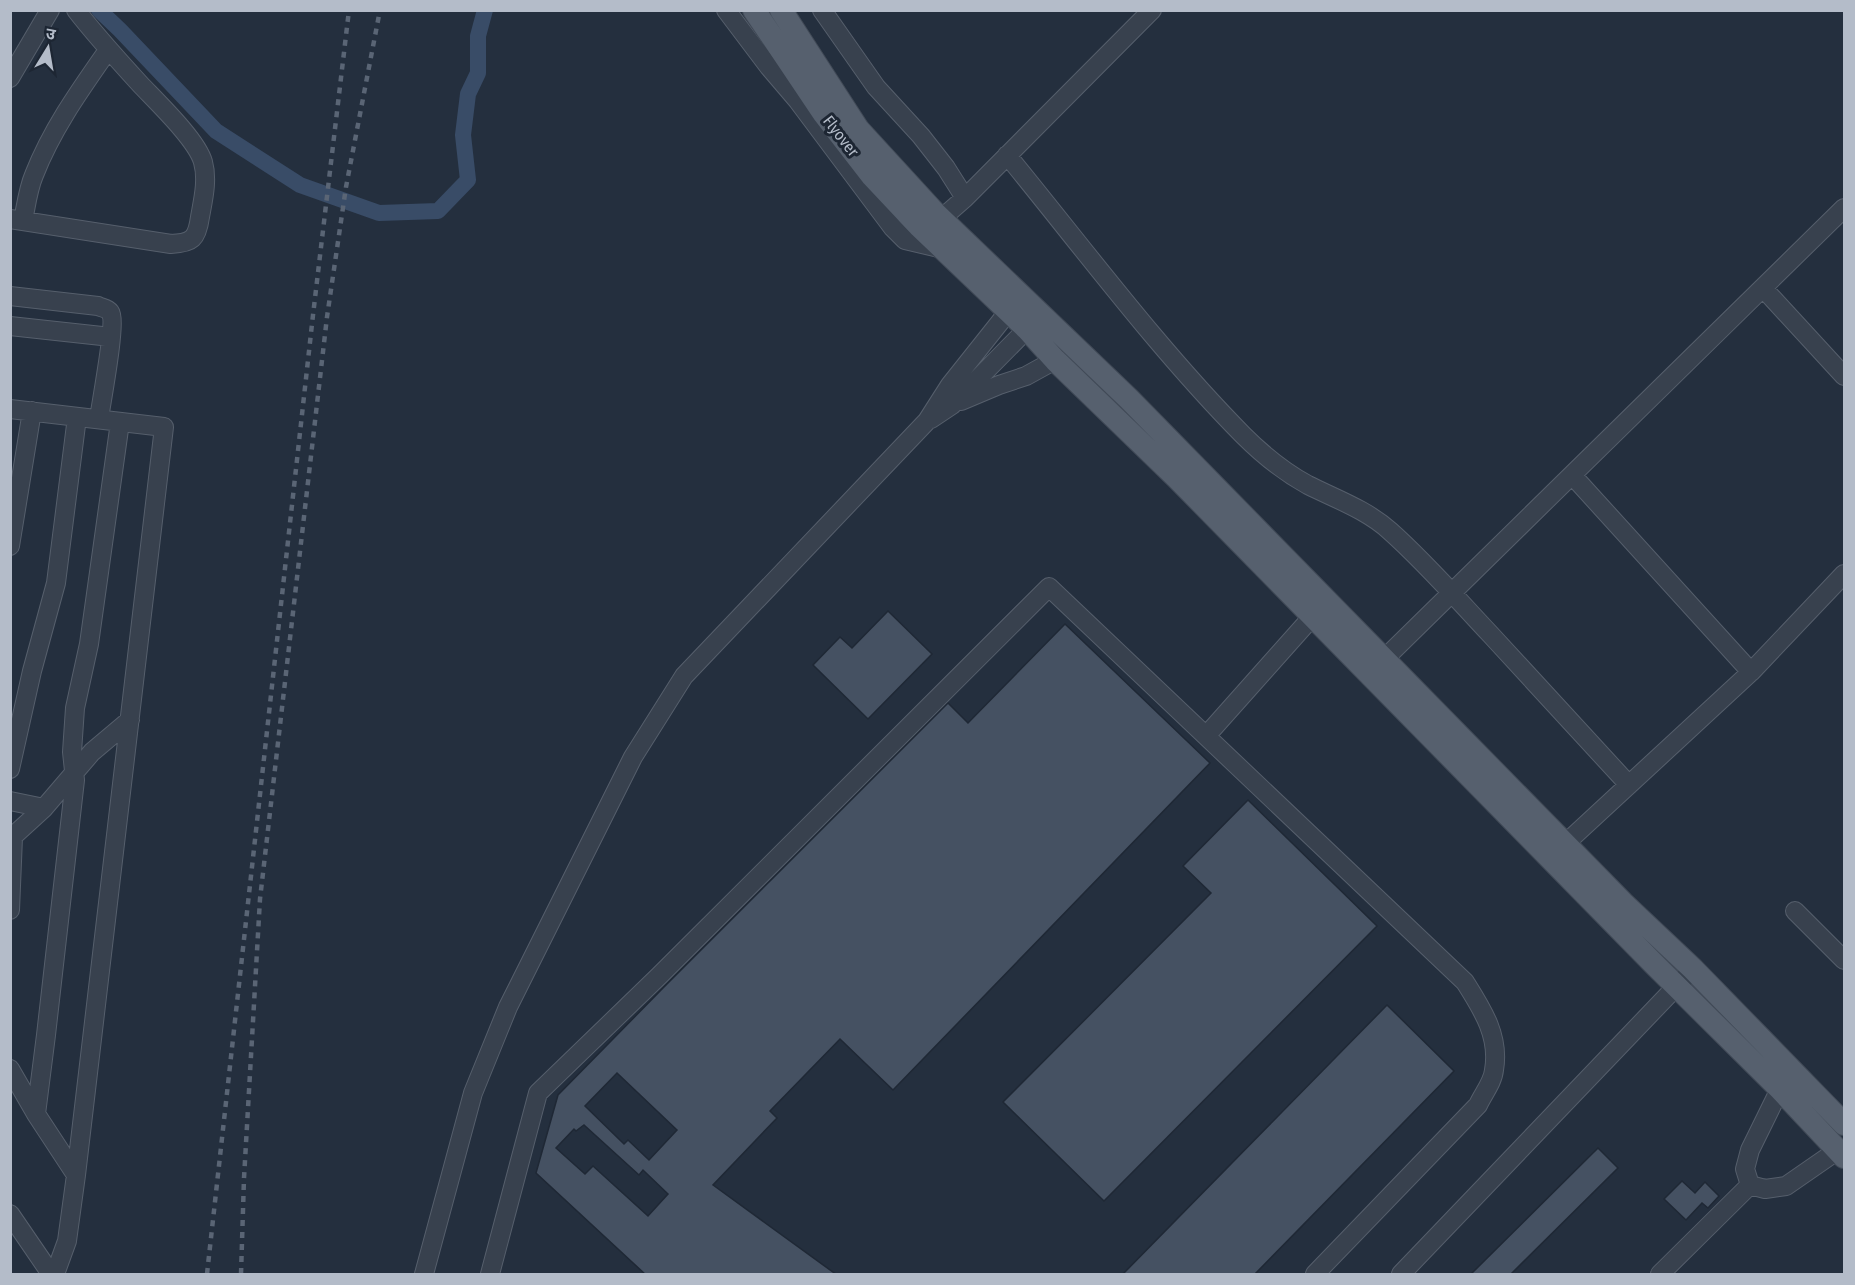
<svg xmlns="http://www.w3.org/2000/svg" width="1855" height="1285" font-family="'Fira Sans Condensed','Noto Sans Devanagari',sans-serif">
  <style>
    .lines { fill: none; stroke-linecap: round; stroke-linejoin: round }
    .canal { stroke: #394c67; stroke-width: 16 }
    .building { fill: #455162; stroke: #1f2835; stroke-width: 1.5; fill-rule: evenodd }
    .minor-casing { stroke: #565f6c; stroke-width: 20 }
    .major-casing { stroke: #414a57; stroke-width: 24 }
    .minor { stroke: #38414e; stroke-width: 18 }
    .major { stroke: #56606e; stroke-width: 22 }
    .rail { stroke: #5a6575; stroke-width: 4.5; stroke-dasharray: 6 6; stroke-linecap: butt }
    .labels { text-anchor: middle; dominant-baseline: central; stroke-width: 6; stroke-linejoin: round; paint-order: stroke }
    .street-label { font-size: 16px; fill: #b4bcc9; stroke: #1d2633 }
  </style>
  <rect width="100%" height="100%" fill="#242f3e"/>
  <g class="lines">
    <path class="canal" d="M99 10 120 30 216 131 300 185 379 213 438 211 468 180 463 135 468 94 478 73V36L485 10"/>
  </g>
  <path class="building" d="M888 611 932 654 868 719 813 665 840 637 852 648Z
    M1065 624 1210 763 893 1090 840 1039 770 1111 777 1118 713 1185 837 1275H646L536 1173 558 1095 663 988 948 703 968 723ZM617 1073 677 1130 649 1160 628 1140 624 1144 585 1106ZM584 1125 639 1175 643 1170 668 1194 648 1216 593 1166 585 1174 556 1148 574 1129 576 1131Z
    M1248 800 1377 926 1104 1201 1003 1102 1211 893 1183 866Z
    M1387 1005 1454 1071 1254 1275H1122Z
    M1598 1148 1618 1168 1510 1275H1470Z
    M1682 1181 1695 1193 1705 1182 1719 1196 1708 1208 1702 1203 1686 1220 1664 1199Z"/>
  <g class="lines">
    <g class="minor-casing">
      <path id="minor" d="M726 10 769 67 798 101 893 228 905 240 943 249
        M822 10 876 87 921 136 946 168 965 198 941 219
        M10 78 50 10
        M1007 155C1084 249 1158 349 1243 435 1262 454 1284 472 1308 485 1336 499 1367 510 1390 531 1426 563 1458 600 1491 635 1537 685 1583 735 1629 785
        M965 198 1152 10
        M10 219 171 244C192 243 197 239 200 217 203 200 208 180 203 162 197 140 157 102 140 84 118 60 96 36 76 10
        M23 221C26 206 28 189 34 175 52 129 80 90 108 50
        M1763 288 1844 376
        M10 296 98 306C102 308 107 308 110 312 117 321 101 403 99 419
        M10 326 111 337
        M961 401 999 385 1026 376 1055 360
        M10 409 164 427 76 1175 67 1241 55 1274
        M931 419 952 405 1027 329
        M1572 475 1751 672
        M10 546 32 411
        M1374 669 1844 208
        M1206 736 1312 617
        M10 769 32 671 56 583 77 417
        M10 801 44 808
        M10 839 44 808 92 752 130 720
        M1566 843 1751 672 1844 574
        M10 910 13 837
        M1795 911 1844 960
        M10 1069 36 1114 76 1175
        M1780 1089 1750 1150 1745 1169 1750 1185 1765 1189 1786 1186 1838 1150
        M36 1114 46 1035 75 780 72 752 75 708 89 644 120 422
        M10 1214 51 1274
        M424 1274 473 1093 508 1007 633 757 684 676 927 421 950 385 1008 312
        M490 1274 538 1093 659 976 1049 587 1465 982C1482 1009 1500 1036 1494 1070 1493 1082 1483 1094 1478 1105L1315 1274
        M1401 1274 1693 969
        M1660 1274 1750 1185"/>
    </g>
    <g class="major-casing">
      <path id="major" d="M754 10 824 114 872 176 919 226 1027 329 1055 360 1176 477 1654 964 1780 1089 1844 1157
        M781 10 858 129 935 213 1129 399 1623 903 1693 969 1844 1124"/>
    </g>
    <use href="#minor" class="minor"/>
    <use href="#major" class="major"/>
    <path class="rail" d="M207 1274 313 315 349 10
      M241 1274 244 1178 260 899 327 317 346 187 380 10"/>
  </g>
  <g class="labels">
    <g class="street-label">
      <text transform="translate(841 136) rotate(52)">Flyover</text>
    </g>
  </g>
  <rect width="1855" height="1285" fill="none" stroke="#b4bcc9" stroke-width="24"/>
  <g transform="translate(48 48) rotate(11)" stroke="#1d2633" stroke-width="4.5" paint-order="stroke">
  <path d="M0-4.5L10 22L0 15L-10 22Z" fill="#b4bcc9"/>
  <text y="-9" font-size="16" font-weight="bold" text-anchor="middle" fill="#b4bcc9">उ</text>
  </g>
</svg>
